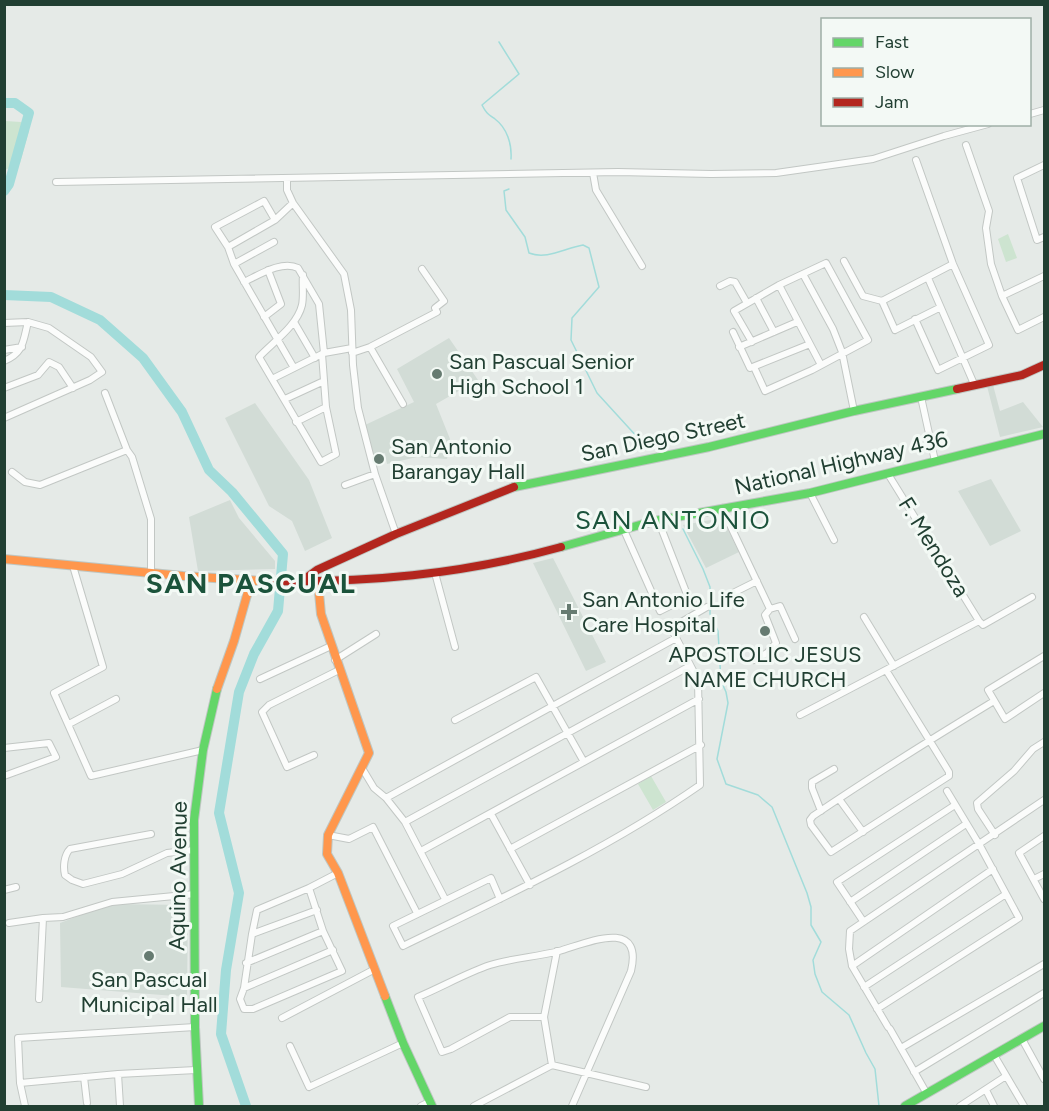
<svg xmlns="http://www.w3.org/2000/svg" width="1049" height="1111" font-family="Figtree,sans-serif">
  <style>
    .built { fill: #d2dcd6 }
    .green { fill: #cde4d0 }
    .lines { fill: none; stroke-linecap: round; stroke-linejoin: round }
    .stream { stroke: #a2dcda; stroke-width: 1.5 }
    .river { stroke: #a2dcda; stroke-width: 10 }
    .street-casing { stroke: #c2c7c4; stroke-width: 8 }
    .fast-casing { stroke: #bec6c2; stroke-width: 10 }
    .slow-casing { stroke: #bec6c2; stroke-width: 10 }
    .jam-casing { stroke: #bec6c2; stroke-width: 10 }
    .street { stroke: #fbfcfb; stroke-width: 6 }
    .fast { stroke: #63d668; stroke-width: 8 }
    .slow { stroke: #ff974d; stroke-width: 8 }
    .jam { stroke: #b3261e; stroke-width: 8 }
    .poi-dot { fill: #667b71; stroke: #f3f9f5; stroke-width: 2 }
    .labels { text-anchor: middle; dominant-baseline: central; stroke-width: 6; stroke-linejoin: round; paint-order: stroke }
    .poi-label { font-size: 22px; fill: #213f32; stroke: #f3f9f5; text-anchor: start }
    .street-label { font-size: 22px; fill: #213f32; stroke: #f3f9f5 }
    .quarter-label { font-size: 26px; letter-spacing: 1.5px; fill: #1b533b; stroke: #f3f9f5 }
    .district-label { font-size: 28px; font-weight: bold; letter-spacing: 1.5px; fill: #1b533b; stroke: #f3f9f5 }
  </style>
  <rect width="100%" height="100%" fill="#e5eae7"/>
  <path class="built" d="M449 338 478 380 436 404 450 439 447 459 417 457 387 464 385 453 372 456 365 425 414 402 397 369Z
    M993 385 1000 411 1023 402 1043 427 1000 437 987 386Z
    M255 403 309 480 332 538 305 551 292 521 269 506 225 418Z
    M991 479 1021 531 990 546 958 491Z
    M230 500 239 518 275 561V569L198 571 189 517Z
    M722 518 739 552 706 568 683 525Z
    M553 558 606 662 586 671 533 563Z
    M110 904 188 905 187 997 61 987 60 923Z"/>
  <path class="green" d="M5 121 21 122 29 131 20 163 5 170Z
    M1008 234 1017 258 1006 262 998 239Z
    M651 776 666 802 653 810 638 784Z"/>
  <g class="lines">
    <path class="stream" d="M499 42 519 74 482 105C486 113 488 114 495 119 507 128 512 144 511 159
      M509 189 504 191 506 210 525 237 529 253C547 260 565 248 583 245L589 248 599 287 572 318 571 340 597 393 639 439 642 450
      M683 529 703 569 710 587V614L718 631 721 681 726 692 728 703 717 759 726 784 758 795 772 807 807 893 811 907V925L821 942 813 960 815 974 822 992 849 1015 866 1053 875 1069 879 1106"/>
    <path class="river" d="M4 103H15L29 113 9 184 4 191
      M4 295 51 297 100 320 143 358 182 412 209 470 232 492 283 554 278 611 254 654 239 692 219 813 239 893 226 970 221 1034 246 1106"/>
    <g class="street-casing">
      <path id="street" d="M1030 114 1044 110
        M966 145 989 211 986 228 991 264 1002 296 1018 330 1044 317
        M1044 165 1017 178 1037 240 1044 237
        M593 173 596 190 642 266
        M287 178V190L293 203 344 274 351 310 353 365 358 408 375 474 396 534
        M56 182 618 172 711 174 776 173 825 166 873 159 944 136 988 124
        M275 220 264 201 215 227 228 247 234 264 294 368
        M228 247 275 220 293 203
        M844 261 863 296 882 301 953 264
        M234 264 274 242
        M803 274 833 329 842 352 854 411
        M303 275C302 285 304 295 302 305 297 326 273 342 259 357L321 462 336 454 326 407 322 354
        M928 278 974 384
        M244 282C259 275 282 260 298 268L319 304 324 353
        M779 285 821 365
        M720 286 730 281 735 282 747 303
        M1002 296 1044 276
        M756 298 774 332
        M882 301 895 330 939 308
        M264 317 281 304 268 270
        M915 319 938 370 989 345 953 264 916 160
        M294 322 315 358
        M4 323 28 322 49 328 91 357 102 372 90 380 4 418
        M733 332 750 368 810 344
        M752 342 734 311 779 285 826 263 868 340 812 370 765 391 754 367
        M370 347 403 404
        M739 347 797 322
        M4 350 22 347
        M352 353 370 347 437 312 435 308 444 301 422 269
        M4 361C24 353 23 341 28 322
        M272 379 324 353 352 348
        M4 388 38 375 49 362 59 367 73 388
        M105 393 127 450 132 457 151 519V572
        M921 397 935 461
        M285 399 324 381
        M296 422 326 407
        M12 472 25 482 40 485 127 450
        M888 474 979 621
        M345 485 375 474
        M810 493 834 540
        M722 508 770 609
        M623 528 660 611 688 597 658 520
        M73 566 103 667 54 693 91 776 203 750
        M435 573 455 647
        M729 595 757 581
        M864 617 894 666
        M1044 656 988 690 1005 719 1044 693
        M335 660 376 634
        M754 660 767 653 776 643 765 615 770 609 780 606 795 639
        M886 670 949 772V776L831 852 811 825 810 820 813 816C872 776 933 738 994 701
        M260 679 331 646
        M800 715 979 621 983 625 1032 597
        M455 720 536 677 584 762
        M69 724 116 699
        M4 748 49 743 56 757 4 776
        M314 755 287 767 262 712 269 705 339 670
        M362 768 374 788 386 798 405 822 445 899
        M386 798 676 638
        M839 799 863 832
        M821 811 812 788V782L834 769
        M491 814 530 885
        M405 822 690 666
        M151 834 70 849C64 855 63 867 65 875L72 880 83 884 122 874 167 853 194 850
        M328 835 349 839 373 827 417 913
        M995 835 978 809 977 803 1014 771 1033 749 1044 742
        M1044 836 1019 853 1044 899
        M510 849 701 745
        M421 851 699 699
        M1034 879 1044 874
        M309 888 257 910 252 934 317 910
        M4 890 16 887
        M500 899 491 878 393 926 403 946C504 897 608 849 700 785L698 680 671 628 707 607
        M850 902 966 824
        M863 921 837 882 955 805
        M9 923 43 918
        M252 934 244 988 240 999 244 1009H253L342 971 323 931 309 888 338 873
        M246 963 323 931
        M852 966 993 869
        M864 987 1006 894
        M244 988 333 950
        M39 999 43 918 63 917 112 902 195 894
        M877 1009 1019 918 979 844 947 791
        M544 1017H510L451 1049 442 1052 418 997C442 987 466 973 490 965 513 958 536 957 559 951 584 944 644 916 631 971L572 1106
        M282 1018 375 969
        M888 1027 852 966 849 949 850 931 1044 800
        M890 1029 927 1094
        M1022 1039 1044 1079
        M290 1046 309 1087 403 1043
        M901 1048 1044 964
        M994 1055 1024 1106
        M552 1065 544 1017 557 951
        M914 1072 1044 993
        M118 1074 120 1106
        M84 1077 87 1103
        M20 1083 118 1074 196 1070
        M986 1090 994 1106
        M25 1106 20 1083 18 1038 195 1027
        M421 1106 429 1102
        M474 1106 552 1065 646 1087
        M960 1106 1006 1076"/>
    </g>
    <g class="fast-casing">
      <path id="fast" d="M514 487 709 447 854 411 957 389
        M561 547 654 521 810 493 1044 434
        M385 996 403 1043 432 1106
        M199 1106 195 1027 194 820 203 750 217 689
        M905 1106 1044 1026"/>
    </g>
    <g class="slow-casing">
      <path id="slow" d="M4 559 183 576 262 581
        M318 582 321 614 369 753 328 835 327 854 338 873 385 996
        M217 689 234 641 251 581"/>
    </g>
    <g class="jam-casing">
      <path id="jam" d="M957 389 1022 375 1044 365
        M262 581C366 583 460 575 561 547
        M302 581 317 570 396 534 514 487"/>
    </g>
    <use href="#street" class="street"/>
    <use href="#fast" class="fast"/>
    <use href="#slow" class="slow"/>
    <use href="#jam" class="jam"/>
  </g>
  <g class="poi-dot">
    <circle cx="437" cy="374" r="6"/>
    <circle cx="379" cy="459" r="6"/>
    <path d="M566 603h6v6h6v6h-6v6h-6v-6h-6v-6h6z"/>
    <circle cx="765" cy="631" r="6"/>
    <circle cx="149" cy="956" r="6"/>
  </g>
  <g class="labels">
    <g class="poi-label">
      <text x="449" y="361">San Pascual Senior<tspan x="449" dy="25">High School 1</tspan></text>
      <text x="391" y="446">San Antonio<tspan x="391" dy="25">Barangay Hall</tspan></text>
      <text x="582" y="599">San Antonio Life<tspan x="582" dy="25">Care Hospital</tspan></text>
      <text x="765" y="654" text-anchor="middle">APOSTOLIC JESUS<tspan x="765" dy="25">NAME CHURCH</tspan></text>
      <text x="149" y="979" text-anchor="middle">San Pascual<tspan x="149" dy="25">Municipal Hall</tspan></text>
    </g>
    <g class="street-label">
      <text transform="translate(663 437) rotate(-12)">San Diego Street</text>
      <text transform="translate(841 463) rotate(-13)">National Highway 436</text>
      <text transform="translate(934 547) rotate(58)">F. Mendoza</text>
      <text transform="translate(178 876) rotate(-89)">Aquino Avenue</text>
    </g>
    <g class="quarter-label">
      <text x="673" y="520">SAN ANTONIO</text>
    </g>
    <g class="district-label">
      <text x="251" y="583">SAN PASCUAL</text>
    </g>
  </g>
  <rect width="1049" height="1111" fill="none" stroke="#213f32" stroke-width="12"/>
  <rect x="821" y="18" width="210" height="108" fill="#f3f9f5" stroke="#9fafa7" stroke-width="1.5"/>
  <rect x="833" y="38" width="30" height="9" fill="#63d668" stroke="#9fafa7" stroke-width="1.5"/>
  <text x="875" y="48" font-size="18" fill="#213f32">Fast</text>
  <rect x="833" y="68" width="30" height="9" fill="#ff974d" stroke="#9fafa7" stroke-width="1.5"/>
  <text x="875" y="78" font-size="18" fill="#213f32">Slow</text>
  <rect x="833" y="98" width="30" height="9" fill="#b3261e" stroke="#9fafa7" stroke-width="1.5"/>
  <text x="875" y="108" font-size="18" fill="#213f32">Jam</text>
</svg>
